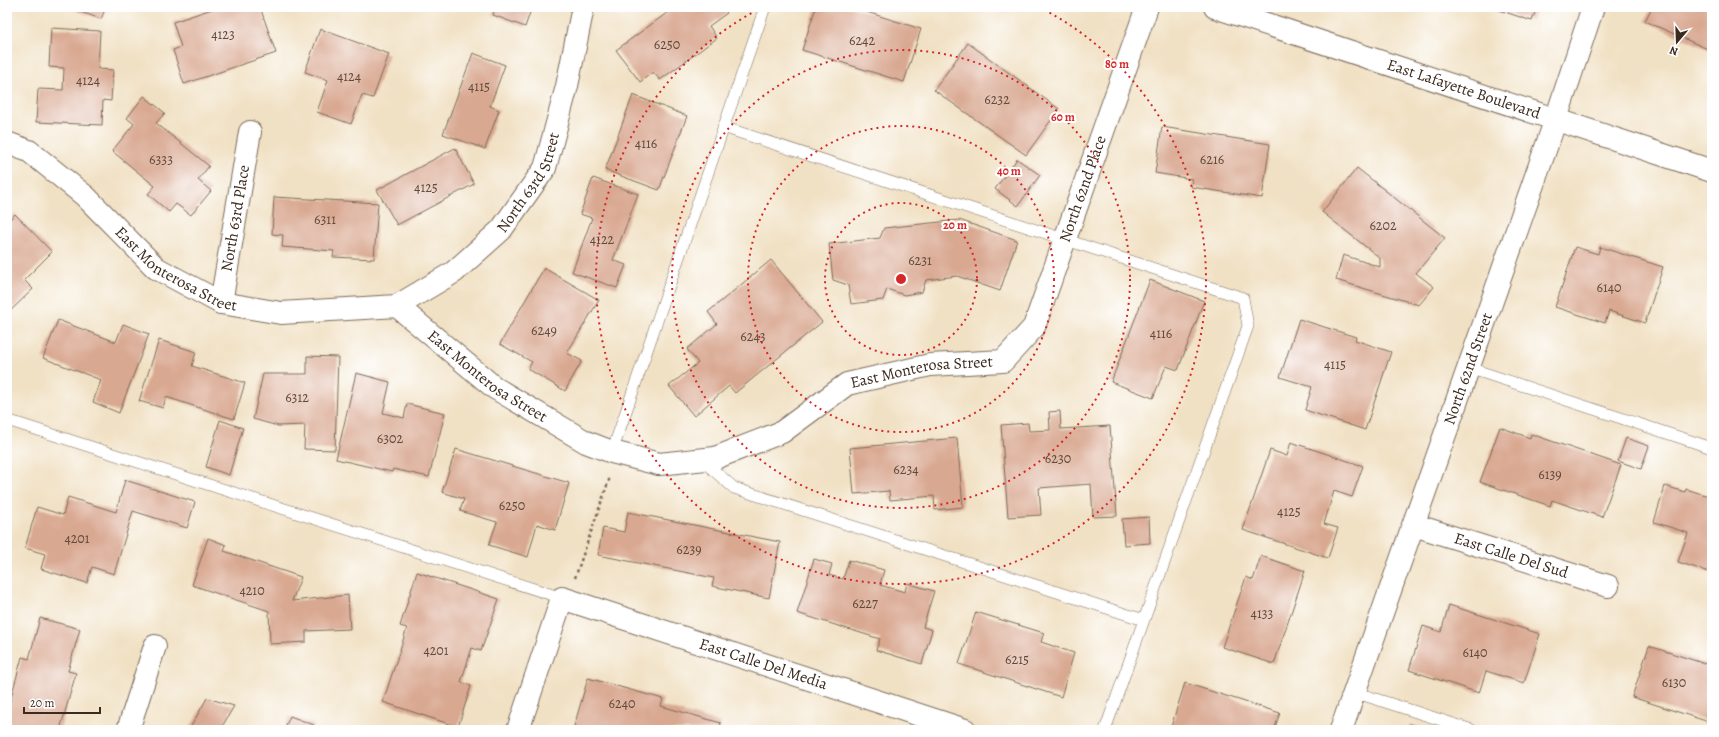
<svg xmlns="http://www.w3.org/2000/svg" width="1719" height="737" font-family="Alegreya,serif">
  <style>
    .building { fill: #d9a891 }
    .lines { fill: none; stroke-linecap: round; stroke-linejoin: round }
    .lane-casing { stroke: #7b6a58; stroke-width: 12 }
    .street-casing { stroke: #7b6a58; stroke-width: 24 }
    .secondary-casing { stroke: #7b6a58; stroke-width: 24 }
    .path { stroke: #7b6a58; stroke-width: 2.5; stroke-dasharray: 3 3; stroke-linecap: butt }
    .lane { stroke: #fff; stroke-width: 11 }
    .street { stroke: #fff; stroke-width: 22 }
    .secondary { stroke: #fff; stroke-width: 22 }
    .ring { fill: none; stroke: #d62828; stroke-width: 2; stroke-dasharray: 2 4 }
    .labels { text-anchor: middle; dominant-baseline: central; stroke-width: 4; stroke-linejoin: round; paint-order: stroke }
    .number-label { font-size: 14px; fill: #624a3b }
    .street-label { font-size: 16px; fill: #3b2a1e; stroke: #fff }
    .centre { fill: #d62828; stroke: #fff; stroke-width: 2 }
    .ring-label { font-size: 12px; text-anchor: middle; font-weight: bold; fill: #d62828; stroke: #fff; stroke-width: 4; stroke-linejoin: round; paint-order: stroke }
  </style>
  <rect width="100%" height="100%" fill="#fff"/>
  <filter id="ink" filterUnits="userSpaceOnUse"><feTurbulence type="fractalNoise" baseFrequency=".025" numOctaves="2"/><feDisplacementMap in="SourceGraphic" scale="8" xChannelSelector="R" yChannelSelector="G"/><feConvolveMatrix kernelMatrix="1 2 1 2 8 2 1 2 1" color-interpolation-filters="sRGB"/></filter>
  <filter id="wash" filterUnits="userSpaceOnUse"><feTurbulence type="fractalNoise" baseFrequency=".012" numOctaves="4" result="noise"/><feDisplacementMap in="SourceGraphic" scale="16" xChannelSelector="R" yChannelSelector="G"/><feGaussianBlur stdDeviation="0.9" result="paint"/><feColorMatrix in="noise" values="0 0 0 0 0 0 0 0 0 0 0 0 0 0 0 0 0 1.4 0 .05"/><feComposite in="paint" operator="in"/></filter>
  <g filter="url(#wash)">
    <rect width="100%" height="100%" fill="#f1e1c4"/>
    <g id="blocks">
      <path class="building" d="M66 7H106L101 19Z
        M218 7H260L276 53 184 84 173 50 181 47 173 22Z
        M495 7H532L525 27 493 15Z
        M675 7H723L727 13 709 26 717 38 660 80 653 72 640 82 616 50Z
        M816 7H851L921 29 904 82 802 50Z
        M1490 7H1537L1532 21Z
        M1652 7H1712V51L1645 21Z
        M51 28 100 31 98 69 113 70 111 101 103 100 102 125 36 122 38 89 63 90 64 68 49 67Z
        M320 29 389 54 373 98 362 95 351 124 317 112 328 80 305 72Z
        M968 43 1059 109 1026 155 934 90Z
        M473 53 505 65 490 106 499 110 485 149 443 134Z
        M633 95 687 116 659 190 605 170Z
        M144 96 165 113 156 123 209 166 198 180 211 191 191 215 176 204 169 212 148 194 155 186 112 151 134 124 127 118Z
        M1162 127 1270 144 1262 198 1191 187 1192 179 1155 173Z
        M455 148 474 184 397 225 377 190Z
        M1017 159 1040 175 1018 206 995 189Z
        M1357 168 1445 238 1416 273 1434 287 1419 305 1336 280 1343 255 1380 267V258L1322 212Z
        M593 178 638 194 613 260 626 265 617 288 572 272 592 218 580 214Z
        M274 197 378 203 374 259 333 257 334 251 282 247 283 235 272 234Z
        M15 214 52 252 24 280 33 289 7 314V222Z
        M959 220 1017 240 1000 291 957 276 926 280 922 292 904 295 887 289 883 300 851 304 848 285 833 280 829 244 880 238 884 228Z
        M1575 247 1598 254 1600 247 1663 267 1645 323 1609 311 1605 323 1555 307Z
        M771 260 822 322 735 393 729 386 694 416 669 386 698 363 687 349 717 324 708 312Z
        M544 268 599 300 567 353 582 361 565 391 528 369 532 362 500 344Z
        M1150 280 1204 301 1178 370 1166 366 1153 398 1111 382Z
        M1299 319 1356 337 1355 340 1391 352 1365 430 1305 410 1312 387 1280 377Z
        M58 320 116 342 123 324 149 334 119 413 93 402 101 380 43 358Z
        M159 340 196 352 192 366 245 383 234 419 166 397 163 408 139 401Z
        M307 356 338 357 335 450 304 449 305 425 278 426 253 419 263 374H307Z
        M356 373 390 382 383 413 404 418 407 404 445 413 429 477 393 469 392 472 336 459Z
        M1060 411 1061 429 1110 426 1117 516 1093 517 1091 484 1039 488 1041 515 1008 517 1001 425 1028 423 1029 431 1050 430 1049 412Z
        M220 420 243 428 229 475 206 467Z
        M1500 427 1530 438 1531 434 1621 465 1602 517 1552 500 1550 506 1480 482Z
        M957 438 963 507 935 510 934 496 890 500 889 491 854 494 850 448Z
        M1626 438 1649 446 1641 469 1618 461Z
        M1291 442 1363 466 1352 497 1334 491 1324 524 1338 528 1328 558 1243 530 1270 450 1287 456Z
        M456 449 569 483 555 530 537 524 528 557 489 545 497 522 460 511 464 499 442 492Z
        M125 480 195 502 187 528 133 511 114 574 92 567 87 583 41 569 45 554 25 548 37 507 63 515 68 497 116 512Z
        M1665 486 1685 492 1686 489 1712 497V573L1678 562 1688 533 1654 522Z
        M628 512 780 542 769 598 712 586 714 578 598 555 603 528 624 532Z
        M1149 517 1150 543 1124 545 1122 519Z
        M208 538 226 545 224 551 301 577 292 601 348 595 350 629 306 631V642L270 644 269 611 192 585Z
        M1261 556 1305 571 1274 664 1222 647 1246 577 1253 580Z
        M814 559 832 564 829 575 843 579 849 560 884 570 880 585 905 592 907 583 934 591 923 627 932 630 922 664 876 650 880 639 797 613Z
        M417 572 499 599 481 651 472 648 461 682 471 686 458 727 383 702 407 628 400 626Z
        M1449 605 1540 634 1524 683 1486 671 1479 693 1409 670 1423 626 1441 632Z
        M976 612 1044 633 1041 642 1074 653 1061 697 959 664Z
        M40 618 80 629 68 671 76 673 60 730H7V705H9L22 657 29 659Z
        M1649 646 1712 666V723L1632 697Z
        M588 678 663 699 661 706 721 723 719 730H573Z
        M1185 683 1280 713 1274 730H1170Z
        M207 698 234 706 220 730H189Z
        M290 716 314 725 312 730H284Z
        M1410 724 1427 730H1408Z"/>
    </g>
  </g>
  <g filter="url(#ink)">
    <use href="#blocks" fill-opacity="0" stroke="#7b6a58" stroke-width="1"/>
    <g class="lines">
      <g class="lane-casing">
        <path id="lane" d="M723 127 1243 298 1248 326 1105 730
          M1469 368 1712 448
          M7 420 562 598
          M612 452 765 7
          M702 460 734 488 1144 620
          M1354 692 1472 730"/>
      </g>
      <g class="street-casing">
        <g id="street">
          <path id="s1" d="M7 143 29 151 85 196 156 268 221 303 281 313 397 306 495 388 586 442 612 452 659 464 715 458 782 432 847 384 930 365 1003 361 1034 327 1147 7"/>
          <path id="s2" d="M221 303 250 132"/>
          <path id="s3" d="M397 306 454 272 501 230 545 168 567 86 583 7"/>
          <path id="s4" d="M1414 525 1608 586"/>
          <path d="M128 730 155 646"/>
          <path id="s5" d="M518 730 562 598 965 730"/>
          <path id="s6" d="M1341 730 1556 119 1593 7"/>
        </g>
      </g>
      <g class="secondary-casing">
        <g id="secondary">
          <path id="s7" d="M1215 7 1712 171"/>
        </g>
      </g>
      <path class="path" d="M575 578 610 477"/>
      <use href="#lane" class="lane"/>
      <use href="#street" class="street"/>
      <use href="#secondary" class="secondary"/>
    </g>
  </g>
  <g class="ring">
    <circle cx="901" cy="279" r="76"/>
    <circle cx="901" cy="279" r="153"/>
    <circle cx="901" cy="279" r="229"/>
    <path d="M1039 7A305 305 0 1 1 763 7"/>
  </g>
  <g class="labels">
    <g class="number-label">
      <text x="223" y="34">4123</text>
      <text x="862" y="40">6242</text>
      <text x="667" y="44">6250</text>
      <text x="349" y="76">4124</text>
      <text x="88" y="80">4124</text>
      <text x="479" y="86">4115</text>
      <text x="997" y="99">6232</text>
      <text x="646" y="143">4116</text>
      <text x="161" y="159">6333</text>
      <text x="1212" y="159">6216</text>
      <text x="426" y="187">4125</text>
      <text x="325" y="219">6311</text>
      <text x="1383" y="225">6202</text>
      <text x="602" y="239">4122</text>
      <text x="920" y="260">6231</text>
      <text x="1609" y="287">6140</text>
      <text x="544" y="330">6249</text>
      <text x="1161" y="333">4116</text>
      <text x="753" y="336">6243</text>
      <text x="1335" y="364">4115</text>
      <text x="297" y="397">6312</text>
      <text x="390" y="438">6302</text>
      <text x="1058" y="458">6230</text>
      <text x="906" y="469">6234</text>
      <text x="1550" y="474">6139</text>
      <text x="512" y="505">6250</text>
      <text x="1289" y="511">4125</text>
      <text x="77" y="538">4201</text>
      <text x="689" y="549">6239</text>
      <text x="252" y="590">4210</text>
      <text x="865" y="603">6227</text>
      <text x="1262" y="613">4133</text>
      <text x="436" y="650">4201</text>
      <text x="1475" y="652">6140</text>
      <text x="1017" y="659">6215</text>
      <text x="1674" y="682">6130</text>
      <text x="622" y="703">6240</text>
    </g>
    <g class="street-label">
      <text stroke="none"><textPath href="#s7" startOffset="262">East Lafayette Boulevard</textPath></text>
      <text stroke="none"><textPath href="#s3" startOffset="185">North 63rd Street</textPath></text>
      <text stroke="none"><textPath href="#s1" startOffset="1317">North 62nd Place</textPath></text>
      <text stroke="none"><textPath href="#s2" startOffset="86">North 63rd Place</textPath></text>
      <text stroke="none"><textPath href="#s1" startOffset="214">East Monterosa Street</textPath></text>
      <text stroke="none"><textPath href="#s6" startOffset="383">North 62nd Street</textPath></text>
      <text stroke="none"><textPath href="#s1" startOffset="1042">East Monterosa Street</textPath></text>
      <text stroke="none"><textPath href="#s1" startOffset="562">East Monterosa Street</textPath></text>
      <text stroke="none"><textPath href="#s4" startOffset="102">East Calle Del Sud</textPath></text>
      <text stroke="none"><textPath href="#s5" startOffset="351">East Calle Del Media</textPath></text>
    </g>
  </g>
  <circle cx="901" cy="279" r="6" class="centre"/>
  <g class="ring-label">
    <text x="1117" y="68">80 m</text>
    <text x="1063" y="121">60 m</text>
    <text x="1009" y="175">40 m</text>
    <text x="955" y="229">20 m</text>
  </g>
  <rect width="1719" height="737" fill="none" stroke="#fff" stroke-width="24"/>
  <g transform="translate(1677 42) rotate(199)" stroke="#ffffff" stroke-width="3" paint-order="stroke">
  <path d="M0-3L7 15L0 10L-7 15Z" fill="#3b2a1e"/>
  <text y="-6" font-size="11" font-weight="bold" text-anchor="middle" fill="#3b2a1e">N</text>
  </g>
  <path d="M24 707v6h76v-6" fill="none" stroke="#3b2a1e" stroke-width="2"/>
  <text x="30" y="707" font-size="12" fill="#3b2a1e" stroke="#ffffff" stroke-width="3" paint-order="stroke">20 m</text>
</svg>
